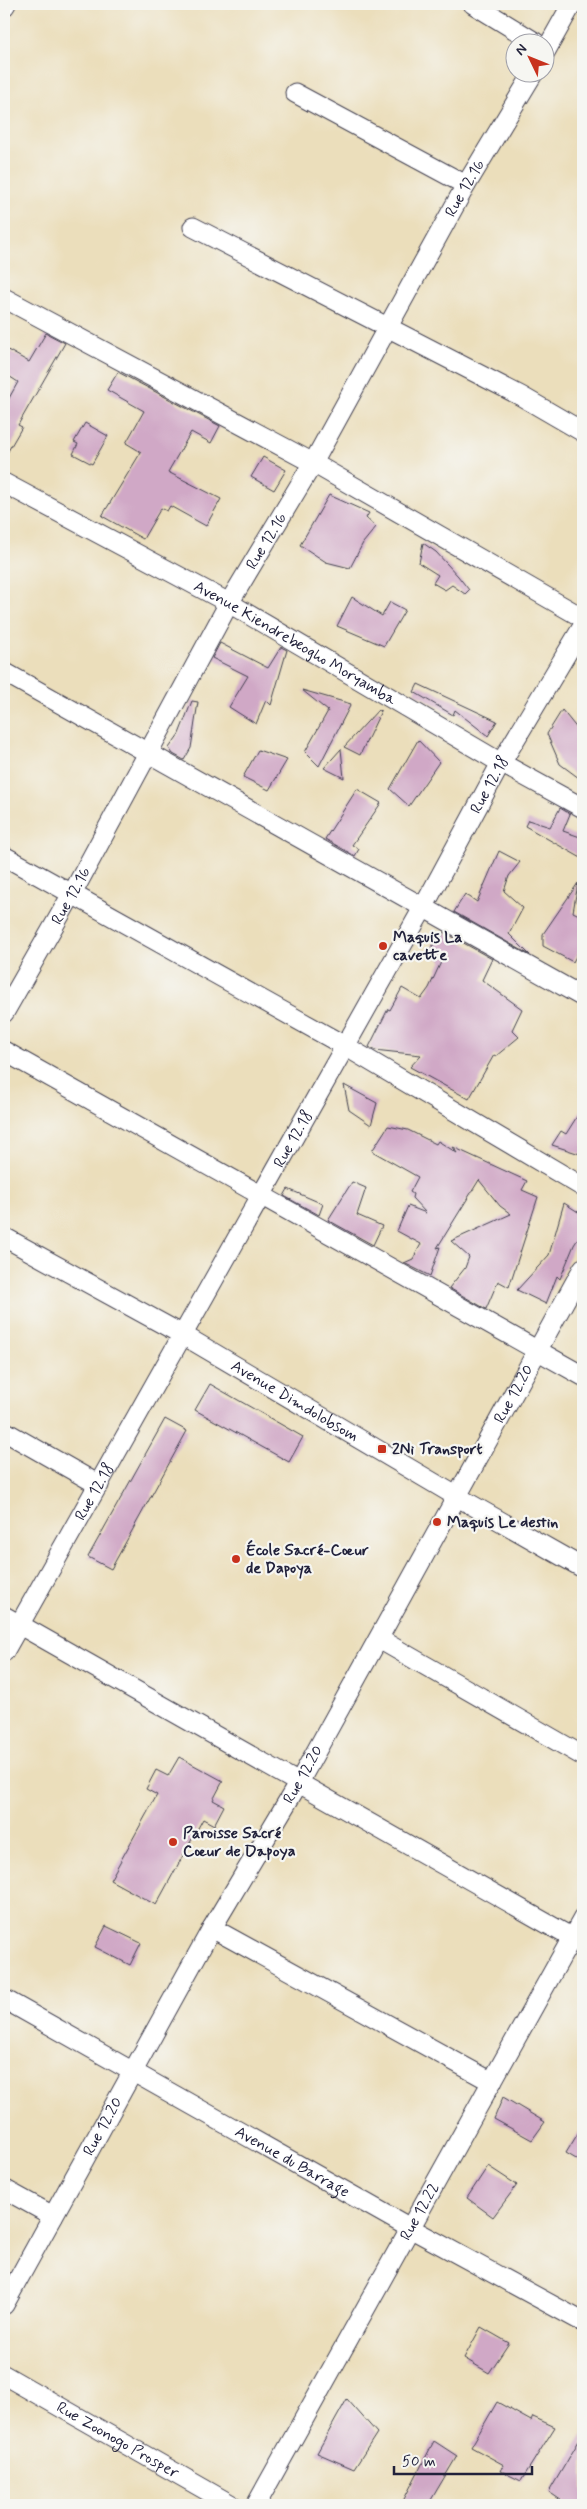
<svg xmlns="http://www.w3.org/2000/svg" width="587" height="2509" font-family="Mynerve,sans-serif">
  <style>
    .building { fill: #d0a8c6 }
    .lines { fill: none; stroke-linecap: round; stroke-linejoin: round }
    .minor-casing { stroke: #403e4e; stroke-width: 21 }
    .minor { stroke: #fff; stroke-width: 19 }
    .poi-dot { fill: #c8321e; stroke: #f6f6f2; stroke-width: 2 }
    .labels { text-anchor: middle; dominant-baseline: central; stroke-width: 4.5; stroke-linejoin: round; paint-order: stroke }
    .street-label { font-size: 16px; fill: #22223b; stroke: #f6f6f2 }
    .poi-label { font-size: 16px; font-weight: bold; fill: #22223b; stroke: #f6f6f2; text-anchor: start }
  </style>
  <rect width="100%" height="100%" fill="#f6f6f2"/>
  <filter id="ink" filterUnits="userSpaceOnUse"><feTurbulence type="fractalNoise" baseFrequency=".02" numOctaves="2"/><feDisplacementMap in="SourceGraphic" scale="10" xChannelSelector="R" yChannelSelector="G"/><feConvolveMatrix kernelMatrix="1 2 1 2 8 2 1 2 1" color-interpolation-filters="sRGB"/></filter>
  <filter id="wash" filterUnits="userSpaceOnUse"><feTurbulence type="fractalNoise" baseFrequency=".0096" numOctaves="4" result="noise"/><feDisplacementMap in="SourceGraphic" scale="20" xChannelSelector="R" yChannelSelector="G"/><feGaussianBlur stdDeviation="1.12" result="paint"/><feColorMatrix in="noise" values="0 0 0 0 0 0 0 0 0 0 0 0 0 0 0 0 0 1.4 0 .05"/><feComposite in="paint" operator="in"/></filter>
  <g filter="url(#wash)">
    <rect width="100%" height="100%" fill="#ebdebb"/>
    <g id="blocks">
      <path class="building" d="M46 333 65 343 18 425 22 427 4 458V407L18 382 4 373V348L29 362Z
        M118 372 220 426 211 443 191 432 168 472 221 499 206 526 170 506 167 511 161 508 143 539 102 516 141 452 126 443 144 411 107 390Z
        M85 423 108 436 92 464 73 454 78 444 74 442Z
        M263 457 286 470 274 490 251 477Z
        M329 495 369 513 366 518 376 527 363 543 350 568 326 562 300 545Z
        M423 543 436 552 458 576 469 590 465 594 452 585 445 590 433 583 438 575 419 563Z
        M352 597 382 616 390 602 405 610 384 646 337 626Z
        M220 643 268 668 281 647 287 650 271 705 266 700 256 724 229 707 248 676 212 658Z
        M418 684 497 721 488 736 455 710 453 715 414 692Z
        M302 690 351 704 319 766 305 752 328 711Z
        M192 701 198 702 191 748 184 760 173 754 169 748 179 734Z
        M378 710 381 711 360 755 344 747Z
        M562 710 583 736V781L560 764 547 734Z
        M418 740 439 762 409 806 390 789Z
        M341 749 344 778 324 768Z
        M258 750 287 760 269 790 243 777Z
        M357 789 381 803 352 845 359 849 355 856 325 839Z
        M560 808 570 814 563 831 583 838V859L525 826 528 820 550 827Z
        M499 851 520 862 509 876 504 891 523 908 509 934 530 955 454 912 465 894 477 902Z
        M578 883 573 912 583 917V943L573 962 543 946V934Z
        M444 932 492 959 482 980 522 1009 512 1030 519 1037 496 1056 494 1055 469 1099 410 1067 421 1055 374 1050 369 1047 388 1009 390 1010 402 988 421 999 429 988 442 960 429 954 438 934 442 936Z
        M344 1085 377 1103 371 1125 349 1110Z
        M583 1107V1155L552 1145 561 1131 566 1134Z
        M388 1126 408 1130 436 1144 438 1141 457 1153 453 1147 527 1181 522 1190 538 1197 509 1287 498 1281 486 1309 449 1288 465 1268 469 1257 451 1241 511 1214 500 1206 479 1180 437 1248 440 1247 430 1276 404 1263 413 1259 421 1244 397 1231 408 1206 426 1213 412 1198 413 1194 410 1192 418 1177 372 1151Z
        M352 1182 366 1188 357 1215 382 1226 373 1245 328 1220Z
        M288 1189 323 1204 319 1215 284 1196Z
        M564 1203 583 1215V1231L574 1245 560 1279 557 1276 546 1304 517 1290 549 1255Z
        M210 1384 303 1437 289 1462 195 1410Z
        M165 1419 187 1431 111 1569 88 1557Z
        M179 1757 223 1781 213 1800 224 1806 214 1825 203 1819 156 1905 110 1880 157 1795 146 1789 156 1770 168 1776Z
        M106 1926 141 1943 130 1965 95 1947Z
        M503 2097 545 2122 532 2140 494 2119Z
        M583 2125V2163L566 2153Z
        M488 2166 517 2185 493 2217 467 2198Z
        M481 2327 509 2343 489 2373 464 2358Z
        M347 2399 377 2433 354 2469 317 2453Z
        M497 2402 531 2421 533 2417 555 2427 521 2481 501 2471 504 2465 471 2447Z
        M583 2434V2505H568L549 2492Z
        M434 2441 457 2456 428 2505H401Z"/>
    </g>
  </g>
  <g filter="url(#ink)">
    <use href="#blocks" fill-opacity="0" stroke="#403e4e" stroke-width="1"/>
    <g class="lines">
      <g class="minor-casing">
        <g id="minor">
          <path d="M473 4 535 42"/>
          <path d="M4 7 6 4"/>
          <path d="M544 54 572 4"/>
          <path d="M295 93 466 185"/>
          <path d="M193 227 521 396 583 432"/>
          <path d="M4 298 313 463 583 618"/>
          <path id="s1" d="M4 483 229 603 501 763 583 808"/>
          <path d="M4 672 583 997"/>
          <path d="M4 856 345 1046 583 1187"/>
          <path id="s2" d="M4 1013 72 894 229 603 313 463 466 185 534 72"/>
          <path d="M4 1051 583 1376"/>
          <path id="s3" d="M4 1237 183 1335 456 1496 583 1568"/>
          <path d="M4 1431 99 1485"/>
          <path d="M4 1616 583 1944"/>
          <path d="M379 1639 583 1756"/>
          <path id="s4" d="M4 1652 423 908 501 763 583 626"/>
          <path d="M212 1928 492 2082"/>
          <path id="s5" d="M4 1999 410 2228 583 2322"/>
          <path d="M4 2189 53 2216"/>
          <path id="s6" d="M4 2305 212 1928 298 1784 583 1268"/>
          <path id="s7" d="M4 2375 232 2505"/>
          <path id="s8" d="M256 2505 583 1918"/>
        </g>
      </g>
      <use href="#minor" class="minor"/>
    </g>
  </g>
  <g class="poi-dot">
    <circle cx="383" cy="946" r="5"/>
    <rect x="377" y="1444" width="10" height="10" rx="2.5"/>
    <circle cx="437" cy="1522" r="5"/>
    <circle cx="236" cy="1559" r="5"/>
    <circle cx="173" cy="1842" r="5"/>
  </g>
  <g class="labels">
    <g class="street-label">
      <text stroke="none"><textPath href="#s2" startOffset="945">Rue 12.16</textPath></text>
      <text stroke="none"><textPath href="#s2" startOffset="540">Rue 12.16</textPath></text>
      <text stroke="none"><textPath href="#s1" startOffset="332">Avenue Kiendrebeogho Moryamba</textPath></text>
      <text stroke="none"><textPath href="#s4" startOffset="994">Rue 12.18</textPath></text>
      <text stroke="none"><textPath href="#s2" startOffset="135">Rue 12.16</textPath></text>
      <text stroke="none"><textPath href="#s4" startOffset="589">Rue 12.18</textPath></text>
      <text stroke="none"><textPath href="#s6" startOffset="1044">Rue 12.20</textPath></text>
      <text stroke="none"><textPath href="#s3" startOffset="334">Avenue Dimdolobsom</textPath></text>
      <text stroke="none"><textPath href="#s4" startOffset="184">Rue 12.18</textPath></text>
      <text stroke="none"><textPath href="#s6" startOffset="609">Rue 12.20</textPath></text>
      <text stroke="none"><textPath href="#s6" startOffset="204">Rue 12.20</textPath></text>
      <text stroke="none"><textPath href="#s5" startOffset="331">Avenue du Barrage</textPath></text>
      <text stroke="none"><textPath href="#s8" startOffset="336">Rue 12.22</textPath></text>
      <text stroke="none"><textPath href="#s7" startOffset="131">Rue Zoonogo Prosper</textPath></text>
    </g>
    <g class="poi-label">
      <text x="393" y="937">Maquis La<tspan x="393" dy="18">cavette</tspan></text>
      <text x="392" y="1449">2Ni Transport</text>
      <text x="447" y="1522">Maquis Le destin</text>
      <text x="246" y="1550">École Sacré-Cœur<tspan x="246" dy="18">de Dapoya</tspan></text>
      <text x="183" y="1833">Paroisse Sacré<tspan x="183" dy="18">Cœur de Dapoya</tspan></text>
    </g>
  </g>
  <rect width="587" height="2509" fill="none" stroke="#f6f6f2" stroke-width="20"/>
  <g transform="translate(530 58) rotate(313)"><circle r="24" fill="#f6f6f2" stroke="#a1a1a9"/>
  <path d="M0-4L9 19L0 12L-9 19Z" fill="#c8321e"/>
  <text y="-8" font-size="14" font-weight="bold" text-anchor="middle" fill="#22223b">N</text>
  </g>
  <path d="M394 2466v8h138v-8" fill="none" stroke="#22223b" stroke-width="2.5"/>
  <text x="402" y="2466" font-size="15" fill="#22223b" stroke="#f6f6f2" stroke-width="4" paint-order="stroke">50 m</text>
</svg>
